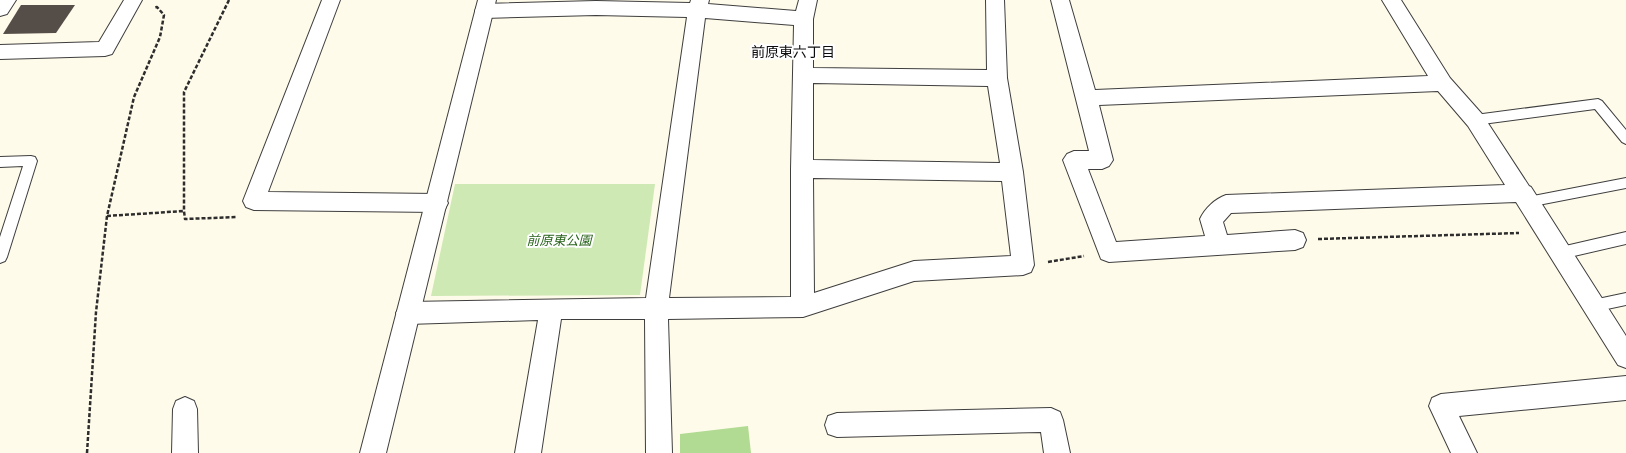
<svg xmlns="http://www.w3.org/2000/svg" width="1626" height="453" font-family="'Crimson Pro','Noto Sans JP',serif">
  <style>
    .green { fill: #cee9b3 }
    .forest { fill: #b1da92 }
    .building { fill: #544d48 }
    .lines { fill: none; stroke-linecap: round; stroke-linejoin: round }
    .service-casing { stroke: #3e3e3e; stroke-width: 2 }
    .minor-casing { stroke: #3e3e3e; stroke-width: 2 }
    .tertiary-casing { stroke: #3e3e3e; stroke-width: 2 }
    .path { stroke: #2d2d2d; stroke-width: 2.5; stroke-dasharray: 4 2; stroke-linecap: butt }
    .service { fill: #fff; fill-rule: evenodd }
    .minor { fill: #fff; fill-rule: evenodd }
    .tertiary { fill: #fff; fill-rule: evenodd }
    .labels { text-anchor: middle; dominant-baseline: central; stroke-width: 4; stroke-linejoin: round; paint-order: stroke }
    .park-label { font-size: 13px; font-style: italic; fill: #28631b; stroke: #fff }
    .neighbourhood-label { font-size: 14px; fill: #0b0b0b; stroke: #fff }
  </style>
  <rect width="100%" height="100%" fill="#fffbea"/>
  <path class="green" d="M455 184H655L640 295 431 296Z"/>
  <path class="forest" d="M748 426 751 453H680V434Z"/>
  <path class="building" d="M21 5H75L56 33 3 34Z"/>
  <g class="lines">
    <g class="service-casing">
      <path id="service" d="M1598 99 1602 101 1626 130V144L1622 142 1595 109 1475 125 1471 123 1469 120 1471 117 1475 115Z
        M31 156 35 157 37 161 7 257 5 261 0 263V237L23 166 0 167V157Z
        M1626 178V188L1528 207 1523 206 1522 202 1523 198 1528 197Z
        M1626 232V244L1561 259 1556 257 1554 253 1556 249 1561 247Z
        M1626 293V305L1593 312 1588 310 1586 306 1588 302 1593 300Z"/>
    </g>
    <g class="minor-casing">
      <path id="minor" d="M0 0H16L7 14 0 16Z
        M124 0H142L112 54 105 56 0 59V45L99 42Z
        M322 0H340L268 192 437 194 445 197 448 203 445 209 437 212 254 210 246 207 243 201Z
        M691 0H709L708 4 796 11 799 0H817L813 19V68L987 70 986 0H1004L1007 78 1023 172 1034 265 1031 272 1023 275 914 281 803 317 668 319 672 453H646L645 319H561L541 453H515L538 320 408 324 400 320 396 313 400 306 408 302 646 298 687 17 596 15 484 18 477 16 475 11 477 6 484 4 596 1 690 3ZM705 18 794 25 791 169V297L669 298ZM813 83 988 86 1000 163 813 160ZM813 178 1002 181 1011 256 914 261 814 293Z
        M1051 0H1069L1095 90 1428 76 1382 0H1401L1450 78 1482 114 1529 186 1531 187 1626 336V368L1618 365 1516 202 1231 213 1223 222 1227 235 1295 230 1303 233 1306 240 1303 247 1295 250 1109 262 1101 259 1063 160 1067 154 1074 151H1089ZM1438 91 1468 126 1505 185 1226 195C1215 199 1205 208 1200 219L1205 236 1116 242 1088 169H1102L1109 166 1113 160 1099 105Z
        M1626 376V400L1459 416 1477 453H1451L1429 406 1432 398 1441 394Z
        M185 397 194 401 197 409 198 453H172L173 409 176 401Z
        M1051 408 1060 412 1063 420 1070 453H1044L1041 432 837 437 828 434 825 425 828 416 837 413Z"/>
    </g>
    <g class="tertiary-casing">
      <path id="tertiary" d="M478 0H496L386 453H360Z"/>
    </g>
    <path class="path" d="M229 0 184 92V211L185 219 237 217
      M107 216 184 211
      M1318 239 1519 233
      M1048 262 1084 256
      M87 453 96 312 107 216 134 97 160 37 164 15 157 7 154 8"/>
    <use href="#service" class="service"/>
    <use href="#minor" class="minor"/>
    <use href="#tertiary" class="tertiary"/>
  </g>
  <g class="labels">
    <g class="park-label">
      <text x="559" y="240">前原東公園</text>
    </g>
    <g class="neighbourhood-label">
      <text x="793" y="52">前原東六丁目</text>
    </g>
  </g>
</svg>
